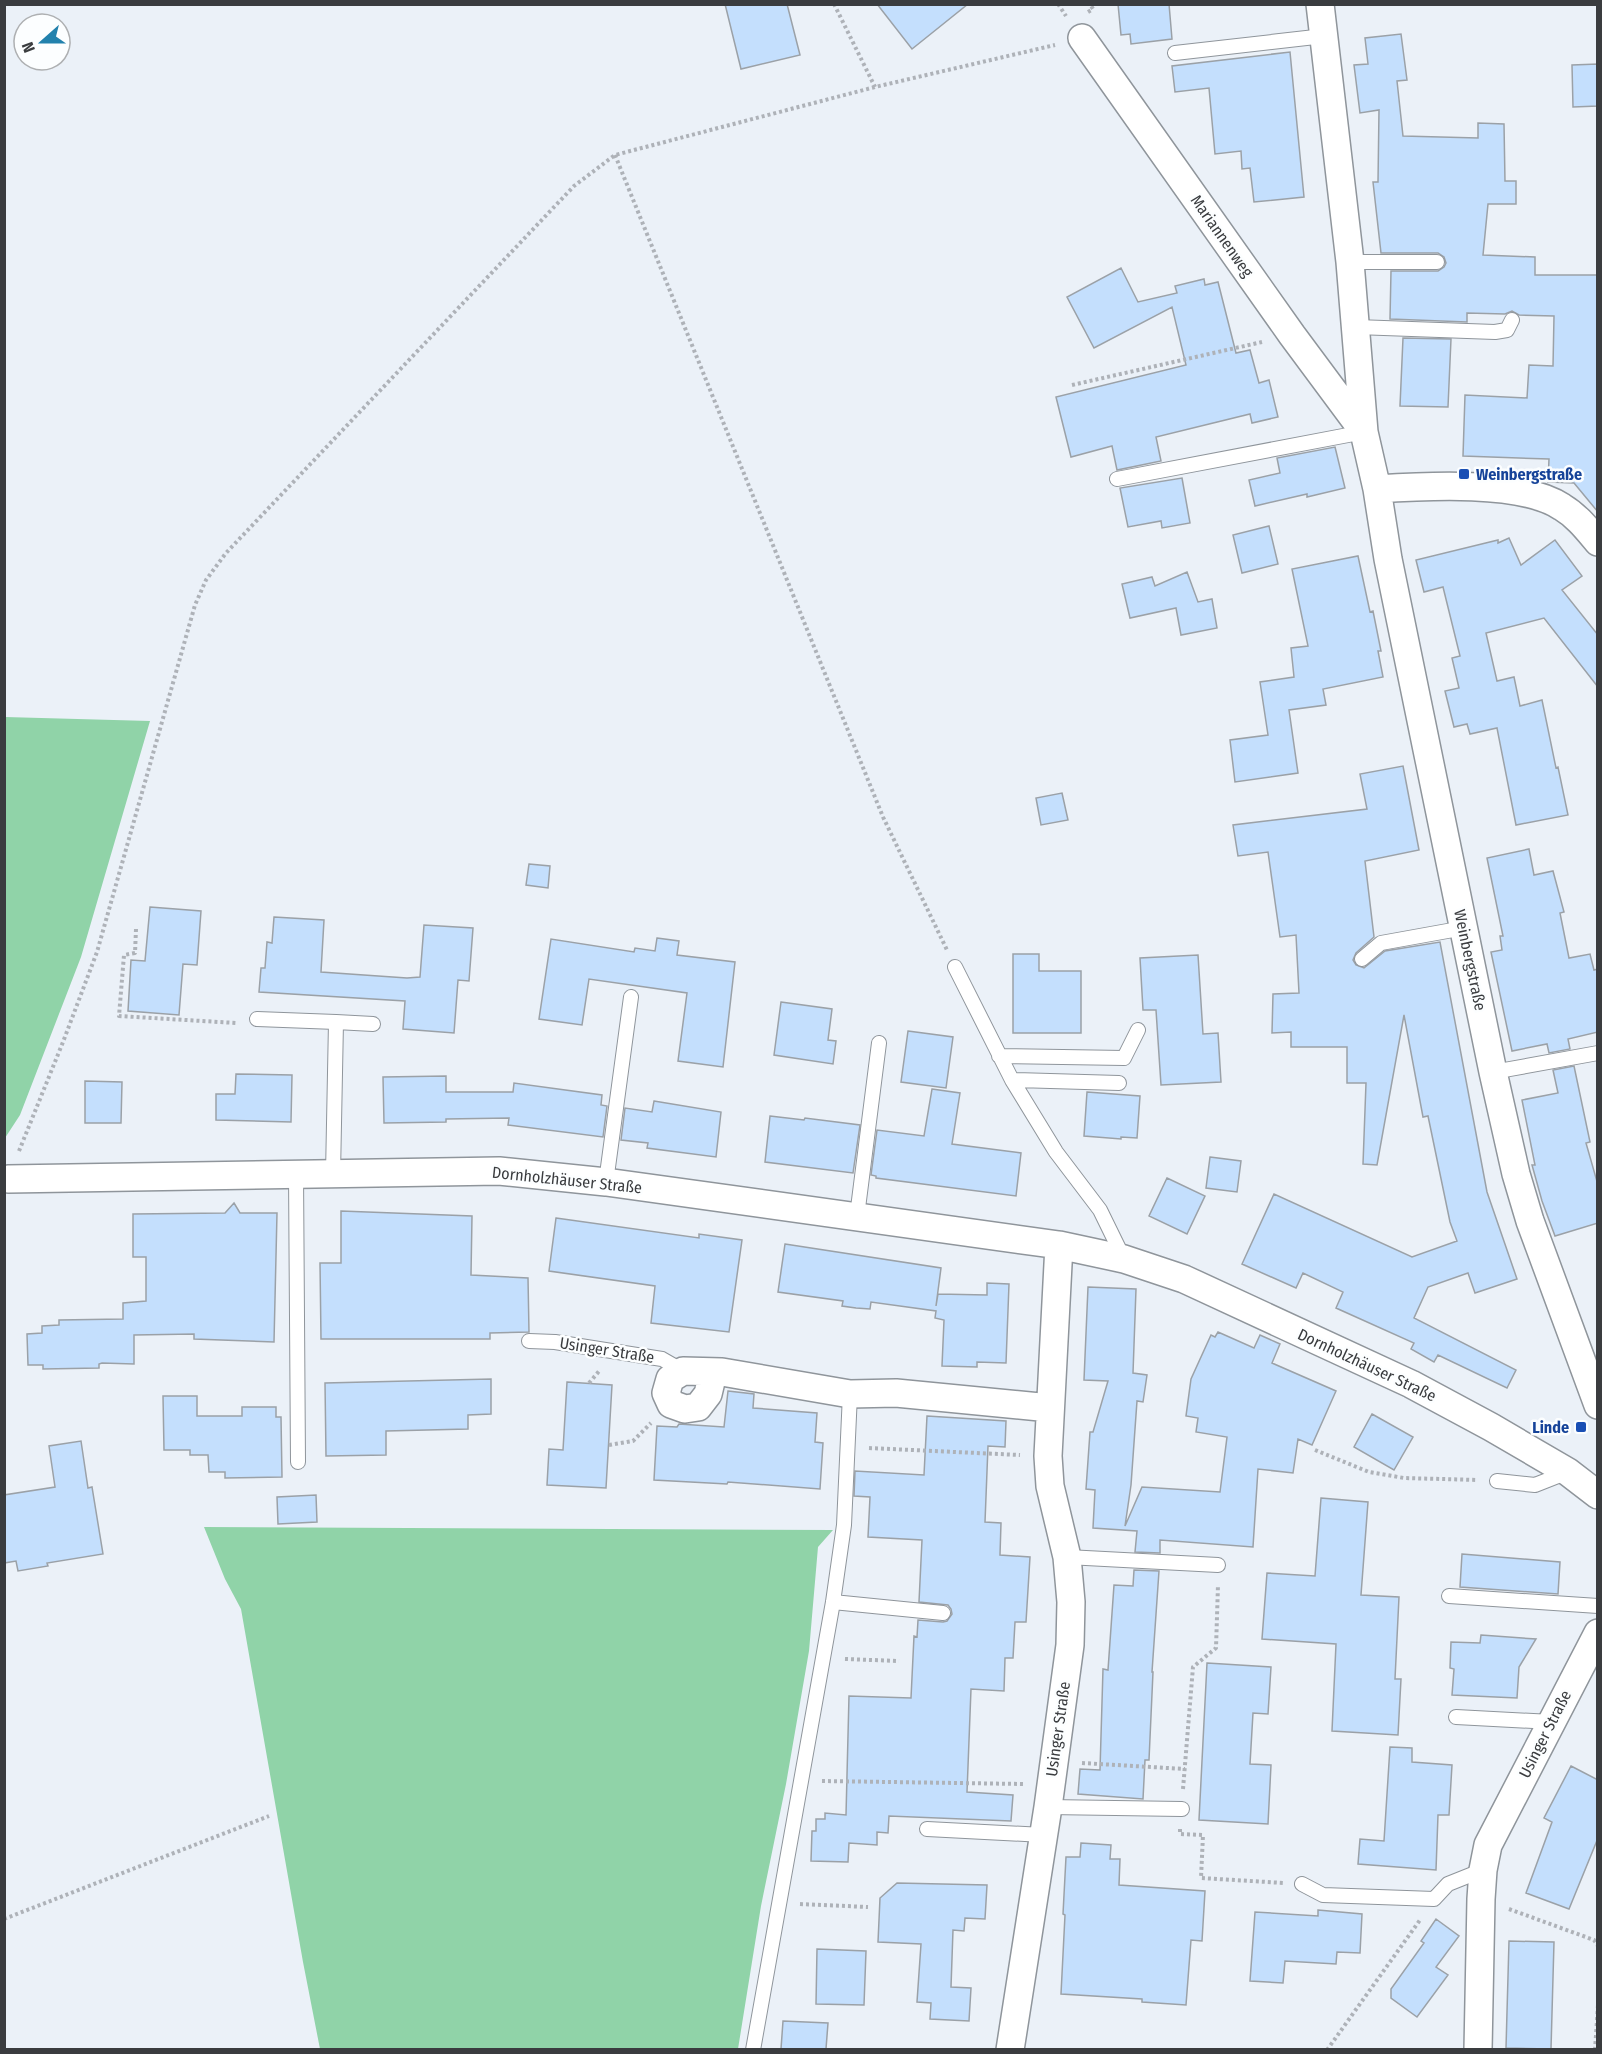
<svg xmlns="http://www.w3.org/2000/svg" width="1602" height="2054" font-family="'Fira Sans Condensed',sans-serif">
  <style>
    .green { fill: #90d3a8 }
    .building { fill: #c4dffd; stroke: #9ba1a7; stroke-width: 1.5 }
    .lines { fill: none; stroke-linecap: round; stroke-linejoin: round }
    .service-casing { stroke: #8f959b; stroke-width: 16 }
    .minor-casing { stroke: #8f959b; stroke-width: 30 }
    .path { stroke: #aeb2b8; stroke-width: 4; stroke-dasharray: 3 3; stroke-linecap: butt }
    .service { stroke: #fff; stroke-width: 14 }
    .minor { stroke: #fff; stroke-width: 27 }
    .transit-dot { fill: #1a4fb4; stroke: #fcfeff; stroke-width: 2 }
    .labels { text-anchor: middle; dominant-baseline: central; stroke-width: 5; stroke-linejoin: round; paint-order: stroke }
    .street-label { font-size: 16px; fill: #3a3c3f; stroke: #fcfeff }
    .transit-label { font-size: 16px; font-weight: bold; fill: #164399; stroke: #fcfeff; text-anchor: start }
  </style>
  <rect width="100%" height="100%" fill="#ebf1f8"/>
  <path class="green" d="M5 717 150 721 81 957 20 1115 5 1138Z
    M204 1527 833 1530 818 1547 809 1651 786 1784 761 1906 738 2049H320L303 1962 241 1609 225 1579Z"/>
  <path class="building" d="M725 4H787L800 55 741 69Z
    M877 4H968L912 49Z
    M1118 4H1169L1172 39 1131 44 1130 34 1121 35Z
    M1401 34 1407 80 1397 81 1403 136 1478 138V123L1504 124 1505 181H1516V204H1488L1483 255 1535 257V275H1598V512L1574 483 1548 482 1549 459 1463 456 1465 395 1527 398 1529 365 1553 366 1554 316 1519 315 1512 311 1505 314 1467 313V322L1390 319 1391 271H1438L1444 267 1446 263 1444 257 1438 253H1381L1373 182H1378L1379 110 1360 113 1354 65 1368 64 1365 38Z
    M1290 52 1304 197 1254 202 1250 168 1242 169 1241 151 1215 154 1209 88 1175 92 1172 66Z
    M1598 64V106L1573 107 1572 65Z
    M1121 268 1138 302 1177 293 1175 286 1204 279 1205 285 1218 282 1236 353 1250 350 1259 383 1269 380 1278 417 1252 423 1250 414 1156 437 1161 461 1117 470 1112 446 1071 457 1056 397 1186 365 1172 307 1094 348 1067 297Z
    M1403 338 1451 339 1448 407 1400 406Z
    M1335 447 1345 488 1307 497V494L1255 506 1249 480 1280 473 1277 458Z
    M1182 478 1190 523 1162 528 1161 521 1128 527 1120 488Z
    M1269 526 1278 564 1242 573 1233 535Z
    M1509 538 1521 565 1555 540 1582 576 1562 590 1598 635V687L1544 618 1486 633 1497 681 1514 677 1520 706 1542 700 1556 768 1558 767 1568 815 1516 825 1497 728 1470 734 1467 724 1454 727 1445 691 1459 688 1452 658 1460 656 1443 587 1424 592 1416 560 1498 540V543Z
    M1358 556 1370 612 1373 611 1381 651H1378L1383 677 1323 689 1326 705 1289 710 1298 773 1235 782 1230 740 1268 735 1260 682 1294 677 1291 648 1308 646 1292 569Z
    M1187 572 1198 602 1212 599 1217 628 1181 635 1176 608 1130 618 1122 584 1152 577 1155 586Z
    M1403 766 1419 850 1365 861 1374 937 1356 953 1353 960 1356 965 1364 968 1385 951 1440 942 1487 1192 1517 1279 1475 1293 1468 1273 1428 1287 1414 1318 1516 1370 1507 1388 1438 1355 1434 1362 1411 1349 1414 1343 1336 1308 1343 1292 1303 1273 1296 1288 1242 1264 1274 1194 1412 1257 1457 1241 1450 1222 1428 1116 1423 1117 1404 1015 1377 1165 1363 1164 1366 1083H1347V1047H1291V1032L1272 1033 1273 994 1299 993 1296 935 1280 937 1268 852 1238 856 1233 825 1367 809 1360 774Z
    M1062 793 1068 820 1041 825 1036 798Z
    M1529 849 1534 875 1553 871 1564 912 1560 913 1569 958 1590 954 1594 970 1598 969V1032L1568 1039 1570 1049 1549 1053 1547 1044 1512 1051 1491 952 1502 950 1500 936H1503L1487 858Z
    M529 864 550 866 548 888 526 885Z
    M150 907 201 911 197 965 183 964 179 1015 128 1011 131 960 145 961Z
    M274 917 324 920 321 972 407 978 420 977 424 925 473 928 469 981 458 980 454 1033 403 1029 405 1001 259 992 261 968H265L267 942 272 943Z
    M657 938 679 941 677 955 735 962 723 1067 678 1061 687 993 589 979 582 1025 539 1019 551 939 634 952 635 948 655 951Z
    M1013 954H1039V971H1081V1033H1013Z
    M1198 955 1203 1034 1218 1033 1221 1082 1161 1085 1156 1010H1143L1140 958Z
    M781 1002 832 1009 828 1040 836 1041 833 1064 774 1055Z
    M908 1031 953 1037 946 1088 901 1082Z
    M1574 1066 1590 1142 1586 1143 1598 1185V1223L1555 1236 1542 1201 1532 1165H1535L1522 1100 1558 1093 1553 1070Z
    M236 1074 292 1075 291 1122 216 1120V1094H235Z
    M446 1076V1092H513L514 1083 602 1095 601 1105 607 1106 603 1137 508 1125 509 1118 446 1119V1122L384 1123 383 1077Z
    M85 1081 122 1082 121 1123H85Z
    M932 1089 960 1093 952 1144 1021 1153 1016 1196 876 1178V1176L871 1175 877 1130 924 1136Z
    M1087 1092 1140 1096 1137 1138 1121 1137V1139L1084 1136Z
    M654 1101 721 1112 716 1157 647 1148 648 1143 621 1140 625 1108 652 1112Z
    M770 1116 804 1120 805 1118 860 1125 853 1173 765 1162Z
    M1210 1157 1241 1161 1237 1192 1206 1188Z
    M1167 1178 1205 1196 1187 1234 1149 1216Z
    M234 1203 240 1213H277L274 1342 194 1339V1334L134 1335V1364L102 1363 99 1364V1368L43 1369V1365H28L27 1334 42 1333V1326L59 1325V1320L123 1319V1303L146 1301V1257H133V1214L225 1213Z
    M341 1211 472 1216 471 1275 528 1278 529 1332 490 1333V1339H321L320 1263H341Z
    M556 1218 699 1238V1234L742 1240 729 1332 651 1323 655 1286 549 1271Z
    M785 1244 941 1268 936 1306 938 1294 987 1295V1283L1009 1284 1006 1363 977 1362V1367L942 1366 944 1320 935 1318 936 1311 871 1302 870 1309 856 1308 842 1306 843 1301 778 1292Z
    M1088 1287 1136 1289 1133 1373 1147 1375 1143 1402 1137 1401 1131 1485 1125 1526 1142 1487 1220 1492 1227 1437 1196 1432 1198 1418 1186 1416 1191 1379 1211 1335 1215 1337 1218 1332 1254 1348 1260 1335 1280 1344 1272 1363 1336 1391 1312 1445 1298 1439 1293 1473 1258 1469 1253 1547 1160 1540V1553L1135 1552 1137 1531 1093 1528 1095 1490 1086 1489 1090 1432H1093L1108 1381 1084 1380Z
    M491 1379V1414L468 1415V1429L386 1431V1455L326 1456 325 1383Z
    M567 1382 612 1385 606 1488 547 1485 549 1449 563 1450Z
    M728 1391 754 1394 753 1408 817 1413 815 1442 823 1443 820 1489 728 1482 727 1484 654 1480 657 1426 677 1427 679 1424 724 1427Z
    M163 1396H197V1416H242V1407H276V1417H281L282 1477 225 1478V1472H209L208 1455H190V1450H164Z
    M1372 1414 1413 1437 1394 1470 1354 1447Z
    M927 1416 1006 1421 1005 1447 988 1446 985 1522 1001 1523 1000 1555 1030 1557 1026 1622H1015L1013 1658H1005L1004 1691 971 1689 967 1792 1013 1795 1011 1821 889 1816 888 1833 877 1832V1845L849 1843 848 1862 811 1861 812 1831H816V1819H825V1813L846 1815 849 1696 911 1698 914 1636 917 1637 918 1620 943 1622 947 1621 952 1614 951 1609 948 1605 919 1602 922 1540 868 1537 870 1497 854 1496 855 1471 924 1475Z
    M81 1441 88 1488 92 1487 103 1554 47 1563 48 1566 18 1571 16 1561 4 1563V1495L55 1487 49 1446Z
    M316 1495 317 1522 278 1524 277 1497Z
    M1321 1498 1368 1502 1361 1595 1399 1597 1395 1679H1401L1398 1735 1332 1731 1336 1644 1262 1639 1267 1573 1315 1576Z
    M1462 1554 1560 1562 1558 1594 1460 1587Z
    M1134 1570 1159 1571 1152 1672H1153L1149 1760H1145L1143 1799 1078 1794 1080 1769 1100 1770 1103 1669 1108 1670 1114 1585 1133 1586Z
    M1481 1635 1536 1639 1519 1667 1517 1698 1452 1695 1454 1669 1450 1668 1451 1642 1480 1643Z
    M1207 1663 1271 1667 1268 1714 1253 1713 1250 1764 1271 1765 1268 1824 1199 1820Z
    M1390 1747 1412 1748V1762L1452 1765 1449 1815H1438L1436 1870 1358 1864 1360 1839 1384 1841Z
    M1571 1766 1598 1780V1838L1569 1909 1526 1893 1552 1822 1544 1818Z
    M1081 1843 1111 1845 1110 1859H1120L1119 1885 1205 1891 1202 1941 1191 1940 1186 2005 1142 2002V1999L1061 1994 1065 1915 1063 1914 1066 1857H1080Z
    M897 1883 987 1885 985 1919 965 1918 964 1931 953 1930 951 1987 971 1988 969 2021 930 2019 931 2003 917 2002 921 1944 878 1942 880 1898Z
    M1318 1910 1362 1914 1360 1953 1337 1952 1336 1964 1285 1961 1283 1983 1250 1981 1255 1912 1318 1916Z
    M1436 1919 1459 1936 1436 1967 1448 1975 1417 2017 1391 1998V1989L1424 1943 1421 1941Z
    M1509 1941 1554 1942 1551 2049 1506 2048Z
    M817 1949 866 1951 864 2005 816 2004Z
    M783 2021 828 2023 826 2049H781Z"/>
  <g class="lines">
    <g class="service-casing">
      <path id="service" d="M1175 53 1324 36
        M1350 262H1437
        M1356 327 1495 332 1507 330 1512 320
        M1117 479 1364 432
        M1362 959 1381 943 1464 928
        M955 967 1012 1080 1056 1152 1100 1210 1124 1259
        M257 1019 336 1022 333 1174
        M336 1022 373 1024
        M999 1056 1124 1058 1138 1030
        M1493 1072 1598 1053
        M1012 1080 1119 1083
        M296 1173 298 1462
        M606 1182 631 997
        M857 1216 879 1043
        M529 1341 555 1342 662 1359 683 1371
        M1497 1481 1535 1485 1568 1472
        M1067 1557 1218 1565
        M1449 1596 1598 1606
        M833 1602 943 1613
        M1456 1717 1552 1722
        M1048 1807 1182 1809
        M927 1829 1043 1835
        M1302 1884 1323 1895 1434 1899 1448 1884 1483 1870
        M753 2050 833 1602 844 1525 850 1394"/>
    </g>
    <g class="minor-casing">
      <path id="minor" d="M1320 4 1350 262 1364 432 1377 489 1388 559 1493 1072 1516 1174 1530 1221 1598 1405
        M1082 38 1292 335 1364 432
        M1377 489C1424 486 1522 480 1562 507 1577 516 1587 529 1598 542
        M8 1179 499 1171 606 1182 1059 1245 1124 1259 1184 1279 1411 1384 1491 1427 1568 1472 1598 1495
        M713 1373 708 1394 698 1407 685 1409 671 1404 666 1393 670 1379 683 1371 722 1372 850 1394 896 1393 1050 1408
        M1010 2050 1048 1807 1070 1645 1071 1602 1067 1557 1050 1486 1048 1456 1059 1245
        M1478 2050 1481 1899 1483 1870 1488 1845 1598 1633"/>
    </g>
    <path class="path" d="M834 4 875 87
      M1058 4 1066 16
      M1088 12 1093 9 1090 4
      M615 155 883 817 947 950
      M1072 385 1262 342
      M136 929 135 953 124 955 119 1016 236 1023
      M19 1151 63 1042 97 952 195 605 206 580 226 553 574 186 615 155 875 87 1055 45
      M589 1383 600 1370
      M609 1445 633 1441 651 1423
      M869 1448 1020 1455
      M1315 1450 1369 1472 1404 1478 1478 1480
      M845 1659 899 1661
      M1082 1763 1185 1769
      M822 1781 1024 1784
      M1183 1789 1193 1667 1216 1648 1218 1585
      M1180 1829V1834L1203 1835 1201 1878 1284 1883
      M800 1904 868 1907
      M1509 1909 1594 1940 1598 1946
      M4 1919 269 1816
      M1327 2050 1420 1920
      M1595 2050 1598 2005"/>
    <use href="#service" class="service"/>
    <use href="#minor" class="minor"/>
  </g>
  <g class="transit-dot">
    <rect x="1458" y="468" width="12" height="12" rx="3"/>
    <rect x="1575" y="1421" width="12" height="12" rx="3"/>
  </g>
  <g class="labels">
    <g class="street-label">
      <text transform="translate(1222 236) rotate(55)">Mariannenweg</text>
      <text transform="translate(1470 960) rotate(78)">Weinbergstraße</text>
      <text transform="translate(567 1180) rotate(6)">Dornholzhäuser Straße</text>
      <text transform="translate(607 1350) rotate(9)">Usinger Straße</text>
      <text transform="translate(1367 1365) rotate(25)">Dornholzhäuser Straße</text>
      <text transform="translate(1058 1729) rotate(-82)">Usinger Straße</text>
      <text transform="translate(1545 1734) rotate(-63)">Usinger Straße</text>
    </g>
    <g class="transit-label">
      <text x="1476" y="474">Weinbergstraße</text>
      <text x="1569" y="1427" text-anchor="end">Linde</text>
    </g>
  </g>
  <rect width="1602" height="2054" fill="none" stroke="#3a3c3f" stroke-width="12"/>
  <g transform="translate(42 42) rotate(249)"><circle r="28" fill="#fcfeff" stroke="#aeb0b2" stroke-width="1.5"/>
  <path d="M0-4.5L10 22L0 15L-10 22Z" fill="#2281ad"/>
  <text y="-9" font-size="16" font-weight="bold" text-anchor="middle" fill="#3a3c3f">N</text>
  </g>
</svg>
